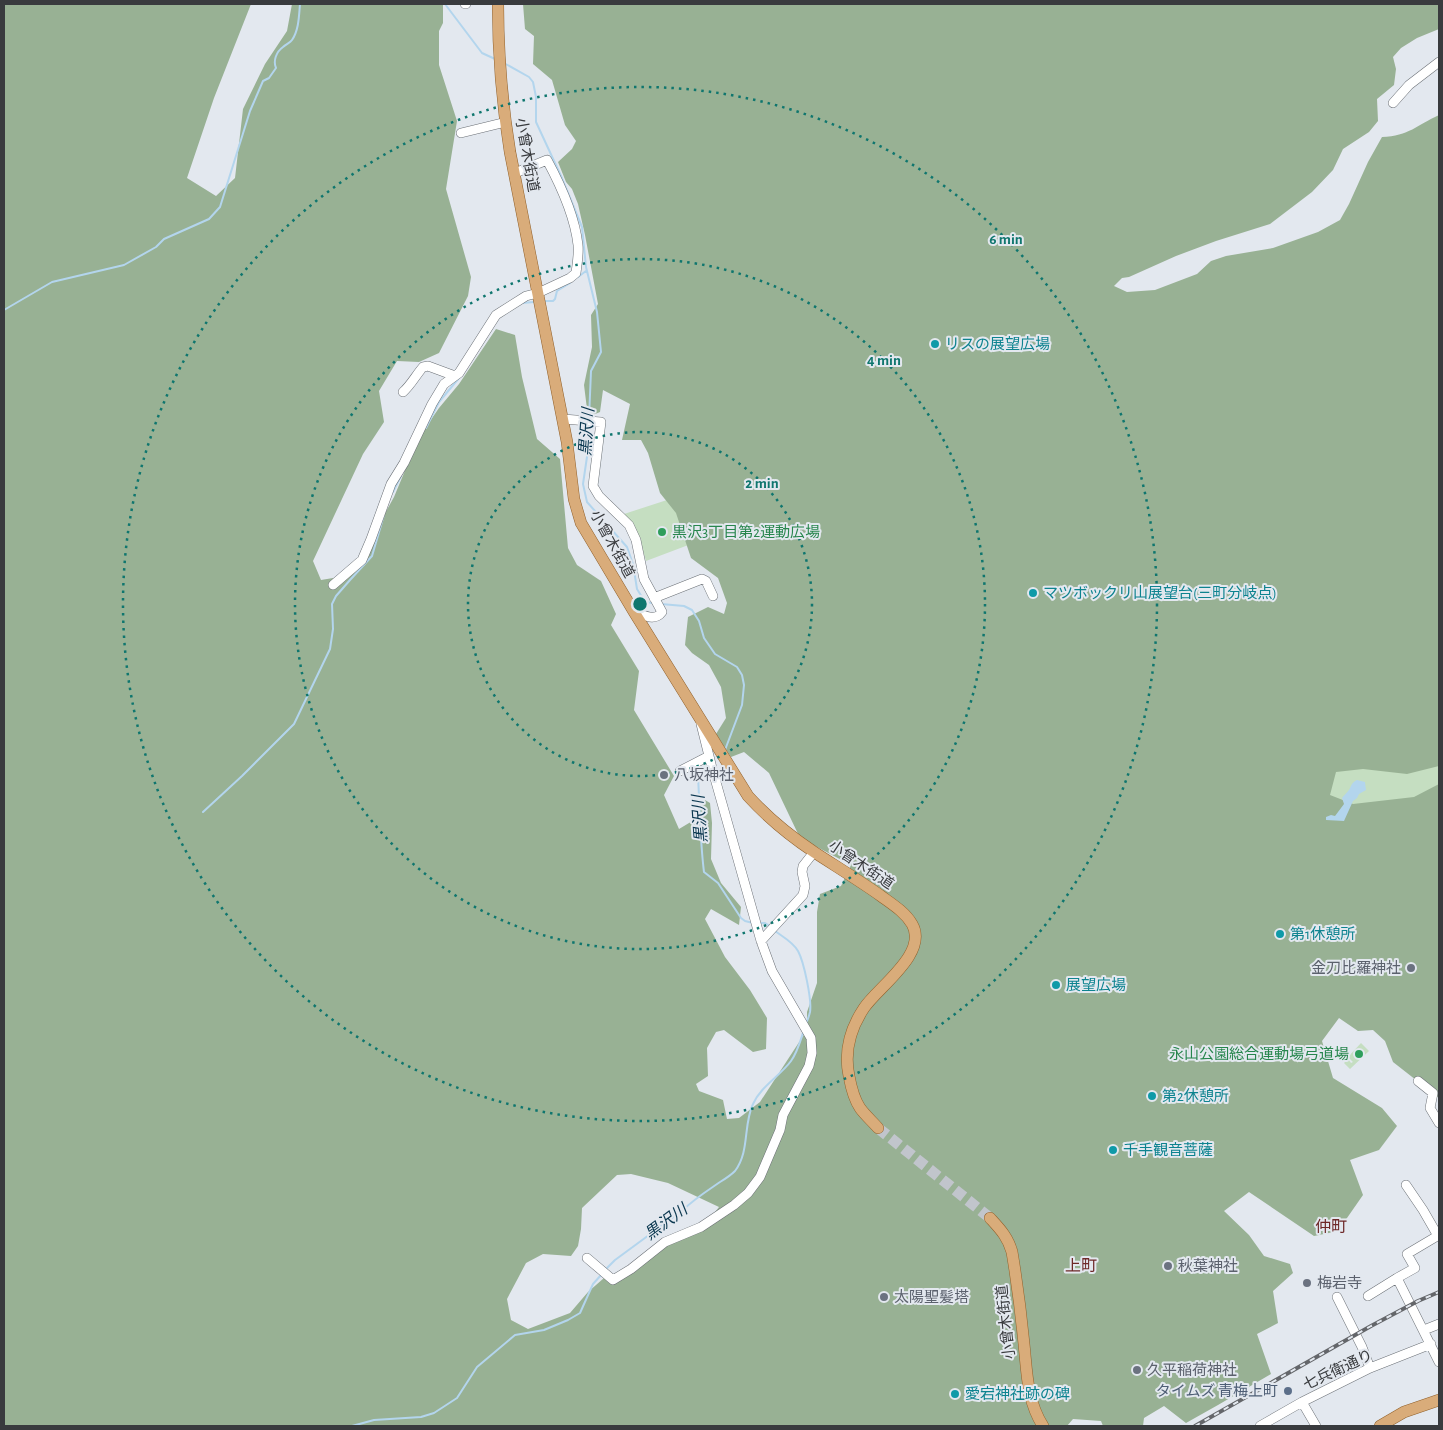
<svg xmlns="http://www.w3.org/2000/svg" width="1443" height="1430" font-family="'Alegreya Sans','Noto Sans JP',sans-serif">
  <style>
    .green { fill: #c5dec1 }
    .forest { fill: #98b194; fill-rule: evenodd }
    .water { fill: #b3d5ed }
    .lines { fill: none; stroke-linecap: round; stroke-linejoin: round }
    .stream { stroke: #b3d5ed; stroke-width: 2 }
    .major-tunnel { stroke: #c1c5cc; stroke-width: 11; stroke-dasharray: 11 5.5; stroke-linecap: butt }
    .minor-casing { stroke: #6b7076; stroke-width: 10 }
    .major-casing { stroke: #91612c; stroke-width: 12 }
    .minor { stroke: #fff; stroke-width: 9 }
    .major { stroke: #d9ac7a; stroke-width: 11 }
    .rail-casing { stroke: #64666a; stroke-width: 4 }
    .rail { stroke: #e3e8ef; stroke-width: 2; stroke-dasharray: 5.5; stroke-linecap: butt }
    .ring { fill: none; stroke: #0f766e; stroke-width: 2.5; stroke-dasharray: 2.5 5 }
    .culture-dot { fill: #0f9aa8; stroke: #e3e8ef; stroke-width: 2 }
    .leisure-dot { fill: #2e9e5b; stroke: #e3e8ef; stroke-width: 2 }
    .worship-dot { fill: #6b7280; stroke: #e3e8ef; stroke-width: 2 }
    .service-dot { fill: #5c6f8a; stroke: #e3e8ef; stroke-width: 2 }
    .labels { text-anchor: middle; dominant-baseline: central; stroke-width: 4; stroke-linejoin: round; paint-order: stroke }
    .street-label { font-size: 15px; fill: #393b3e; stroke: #e3e8ef }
    .culture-label { font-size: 15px; fill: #0d838f; stroke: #e3e8ef; text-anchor: start }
    .leisure-label { font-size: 15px; fill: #27864d; stroke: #e3e8ef; text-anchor: start }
    .worship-label { font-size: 15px; fill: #5b616d; stroke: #e3e8ef; text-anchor: start }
    .service-label { font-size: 15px; fill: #4e5e75; stroke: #e3e8ef; text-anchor: end }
    .water-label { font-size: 16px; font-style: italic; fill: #0a374f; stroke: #e3e8ef }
    .neighbourhood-label { font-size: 16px; fill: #6e2828; stroke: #e3e8ef }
    .centre { fill: #0f766e; stroke: #e3e8ef; stroke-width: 2.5 }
    .ring-label { font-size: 15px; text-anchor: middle; font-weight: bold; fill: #0f766e; stroke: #e3e8ef; stroke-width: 4; stroke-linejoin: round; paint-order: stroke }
  </style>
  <rect width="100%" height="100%" fill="#e3e8ef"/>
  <path class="green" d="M667 500 682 518 691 544 646 561 639 538 624 514Z
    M1439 762V794L1414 808 1278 807 1326 768Z
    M1361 1043 1369 1051 1350 1069 1344 1063 1348 1059 1351 1063 1353 1062 1348 1057Z"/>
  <path class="forest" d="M4 4H251L214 98 187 178 216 196 235 178 243 109 265 64 287 31 292 4H443V23L439 31V65L457 121 446 189 471 277 468 296 439 353 419 362 397 361 379 391 384 422 363 454 313 561 321 580 351 575 394 497 419 437 439 408 459 384 496 329 515 335 522 377 537 439 560 459 568 548 577 565 601 581 616 614 611 625 639 671 634 710 674 776 664 795 679 829 694 820 705 800 710 803 712 823 711 859 721 883 741 907 739 925 711 909 705 919 725 957 750 990 767 1018 766 1049 753 1052 724 1030 716 1032 707 1048 708 1076 696 1084 699 1091 723 1100 727 1119 739 1118 760 1102 807 1030V1012L817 983V912L820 894 841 886 851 865 800 838 769 773 744 752 731 757 716 734 726 718 721 687 709 665 692 653 685 645 688 617 708 607 724 614 727 603 718 578 691 558 676 513 660 493 648 453 641 440H622L630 404 603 390 600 412 588 417 584 385 592 347 591 315 598 304 585 235 578 204 572 189 566 182 558 162 572 149 576 141 565 125 552 80 533 64 534 36 525 29 523 4H1439V29L1417 38 1401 48 1393 57 1396 69 1394 85 1377 99 1378 121 1369 132 1343 149 1333 170 1312 192 1270 224 1216 241 1176 256 1129 277 1122 278 1114 286 1127 292 1155 290 1197 274 1211 261 1226 256 1273 248 1318 232 1340 220 1349 204 1368 162 1382 137C1409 136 1417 125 1439 115V766L1407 774 1363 769 1336 772 1330 795 1353 804 1414 797 1439 784V1098L1393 1062 1385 1041 1373 1030 1358 1031 1339 1018 1322 1041 1333 1078 1382 1108 1397 1126 1379 1150 1350 1160 1363 1195 1347 1218 1334 1232 1314 1236 1249 1192 1224 1211 1249 1235 1264 1256 1290 1264 1293 1273 1273 1291 1278 1323 1257 1334 1271 1374 1218 1405 1186 1423 1164 1406 1144 1418 1143 1426H1103L1101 1421 1073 1419 1067 1426H4ZM631 1174 668 1183 719 1207 702 1229 667 1239 628 1276 604 1278 588 1292 570 1313 528 1329 511 1320 507 1299 526 1263 543 1254 571 1256 578 1246 581 1229 582 1208 617 1175Z"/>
  <path class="water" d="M1357 780 1365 782 1366 790 1359 794 1357 798 1353 801 1344 821 1326 820V817L1331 815 1335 816 1344 804 1342 798C1344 795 1347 793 1349 790 1352 785 1351 783 1357 780Z"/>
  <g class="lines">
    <path class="stream" d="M445 4 482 53 495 59
      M504 63 529 77 533 82 536 97V122L561 176 582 227 586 267 597 312 601 352 591 371 589 418
      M578 277 586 271
      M544 301H553L555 299 557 291 570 283
      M522 303 534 302
      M4 310 52 282 124 265 156 247 164 239 209 219 220 207 250 111 263 81 269 78 276 68C273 61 276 52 283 47 286 44 290 43 292 40 299 30 299 15 300 4
      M589 425 588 450 583 484 587 502 627 547 633 564 637 589 645 602 653 603
      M426 428 439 402 459 378
      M393 492 401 476
      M661 604 684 606 692 610 699 621 704 638 715 654 737 667 742 675 744 685 742 705 725 750
      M709 765 698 777C700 809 700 841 704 872L718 883 741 918 745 921 753 923
      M203 812 242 776 294 724 330 649 333 629 332 604 336 596 350 580 372 556 384 515
      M760 923H765L770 926
      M775 931C783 937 793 942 798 951 804 962 812 1000 810 1012 809 1016 808 1020 806 1023
      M605 1270 615 1260 683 1210C694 1199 707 1191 720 1182 725 1179 731 1175 735 1171 750 1151 743 1125 753 1104 761 1086 780 1076 791 1061 797 1053 800 1042 803 1033
      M223 1426H230
      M352 1426 374 1420 421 1417 434 1413 457 1398 477 1367 515 1335 544 1330 568 1320 580 1313 593 1284 602 1274"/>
    <path class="major-tunnel" d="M878 1128 990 1218"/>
    <g class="minor-casing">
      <path id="minor" d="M465 4H466
        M1393 103 1409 85 1439 62
        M461 133 506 122
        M403 392C411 385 416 375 423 367L428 366 455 376
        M563 419 601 422 593 486 599 496 629 525 636 540 644 579 662 612C655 622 644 615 634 612
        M333 585 362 560 371 539 391 484 404 463 432 404 444 384 459 373 496 315 526 296 538 293 570 278 576 273C577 264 579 254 578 245 575 218 560 184 547 160L515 173
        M654 598 702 579 706 581 713 596
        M680 771 709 756
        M761 941 803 895 805 886 802 872 803 866 814 852
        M1418 1081 1433 1093 1430 1108 1439 1123
        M1406 1185 1423 1210 1438 1236
        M1439 1235 1407 1254 1415 1268 1397 1278 1439 1362
        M587 1258 613 1280 631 1269 665 1242 701 1227 734 1205 748 1193 760 1177 780 1130 783 1115 809 1066 812 1053 811 1038 772 971 761 941 712 768 701 724
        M1368 1296 1397 1278
        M1337 1297 1362 1347 1370 1368
        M1424 1330 1439 1324
        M1302 1402 1316 1426
        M1260 1426 1302 1402 1370 1368 1431 1344"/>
    </g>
    <g class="major-casing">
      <path id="major" d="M498 4C498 53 502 103 510 152L567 442 574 499 581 523 634 612 748 796C768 818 790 836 814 852 837 867 860 881 881 896 892 904 905 912 912 924 929 953 878 987 864 1008 850 1029 844 1052 849 1076 851 1087 854 1099 860 1108 865 1115 873 1122 878 1128
        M990 1218C1000 1229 1008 1237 1012 1252 1017 1282 1021 1313 1024 1344 1027 1373 1027 1401 1043 1426
        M1380 1426 1404 1412 1439 1400"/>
    </g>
    <use href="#minor" class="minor"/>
    <use href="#major" class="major"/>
    <g class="rail-casing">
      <path id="rail" d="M1195 1426 1371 1326 1418 1301 1439 1292"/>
    </g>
    <use href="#rail" class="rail"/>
  </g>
  <g class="ring">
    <circle cx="640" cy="604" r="172"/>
    <circle cx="640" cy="604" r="345"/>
    <circle cx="640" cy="604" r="517"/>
  </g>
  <g class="culture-dot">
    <circle cx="935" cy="344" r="5"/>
    <circle cx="1033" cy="593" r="5"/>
    <circle cx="1280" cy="934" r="5"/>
    <circle cx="1056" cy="985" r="5"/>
    <circle cx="1152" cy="1096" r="5"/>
    <circle cx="1113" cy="1150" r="5"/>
    <circle cx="955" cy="1394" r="5"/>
  </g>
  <g class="leisure-dot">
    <circle cx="662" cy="532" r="5"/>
    <circle cx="1359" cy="1054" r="5"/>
  </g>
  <g class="worship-dot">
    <circle cx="664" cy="775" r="5"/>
    <circle cx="1411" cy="968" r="5"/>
    <circle cx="1168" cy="1266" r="5"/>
    <circle cx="1307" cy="1283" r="5"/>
    <circle cx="884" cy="1297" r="5"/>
    <circle cx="1137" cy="1370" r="5"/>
  </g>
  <circle class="service-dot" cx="1288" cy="1391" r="5"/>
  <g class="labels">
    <g class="street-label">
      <text transform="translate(527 155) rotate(80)">小曾木街道</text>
      <text transform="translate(612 544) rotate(61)">小曾木街道</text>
      <text transform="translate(861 865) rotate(34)">小曾木街道</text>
      <text transform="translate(1006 1322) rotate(-96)">小曾木街道</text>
      <text transform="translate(1338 1370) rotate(-25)">七兵衛通り</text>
    </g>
    <g class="culture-label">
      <text x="945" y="344">リスの展望広場</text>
      <text x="1043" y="593">マツボックリ山展望台(三町分岐点)</text>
      <text x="1290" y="934">第1休憩所</text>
      <text x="1066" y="985">展望広場</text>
      <text x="1162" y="1096">第2休憩所</text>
      <text x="1123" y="1150">千手観音菩薩</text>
      <text x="965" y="1394">愛宕神社跡の碑</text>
    </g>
    <g class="leisure-label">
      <text x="672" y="532">黒沢3丁目第2運動広場</text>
      <text x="1349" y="1054" text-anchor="end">永山公園総合運動場弓道場</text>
    </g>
    <g class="worship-label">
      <text x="674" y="775">八坂神社</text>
      <text x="1401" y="968" text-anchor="end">金刀比羅神社</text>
      <text x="1178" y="1266">秋葉神社</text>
      <text x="1317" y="1283">梅岩寺</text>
      <text x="894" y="1297">太陽聖髪塔</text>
      <text x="1147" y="1370">久平稲荷神社</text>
    </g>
    <g class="service-label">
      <text x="1278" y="1391">タイムズ 青梅上町</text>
    </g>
    <g class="water-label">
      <text transform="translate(587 432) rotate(-86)">黒沢川</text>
      <text transform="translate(700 819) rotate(-94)">黒沢川</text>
      <text transform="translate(666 1222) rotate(-36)">黒沢川</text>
    </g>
    <g class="neighbourhood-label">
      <text x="1331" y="1227">仲町</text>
      <text x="1081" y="1266">上町</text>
    </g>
  </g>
  <circle cx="640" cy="604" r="8" class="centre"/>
  <g class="ring-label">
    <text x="1006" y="244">6 min</text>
    <text x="884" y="365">4 min</text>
    <text x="762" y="488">2 min</text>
  </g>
  <rect width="1443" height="1430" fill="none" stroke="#393b3e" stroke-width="10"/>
</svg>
